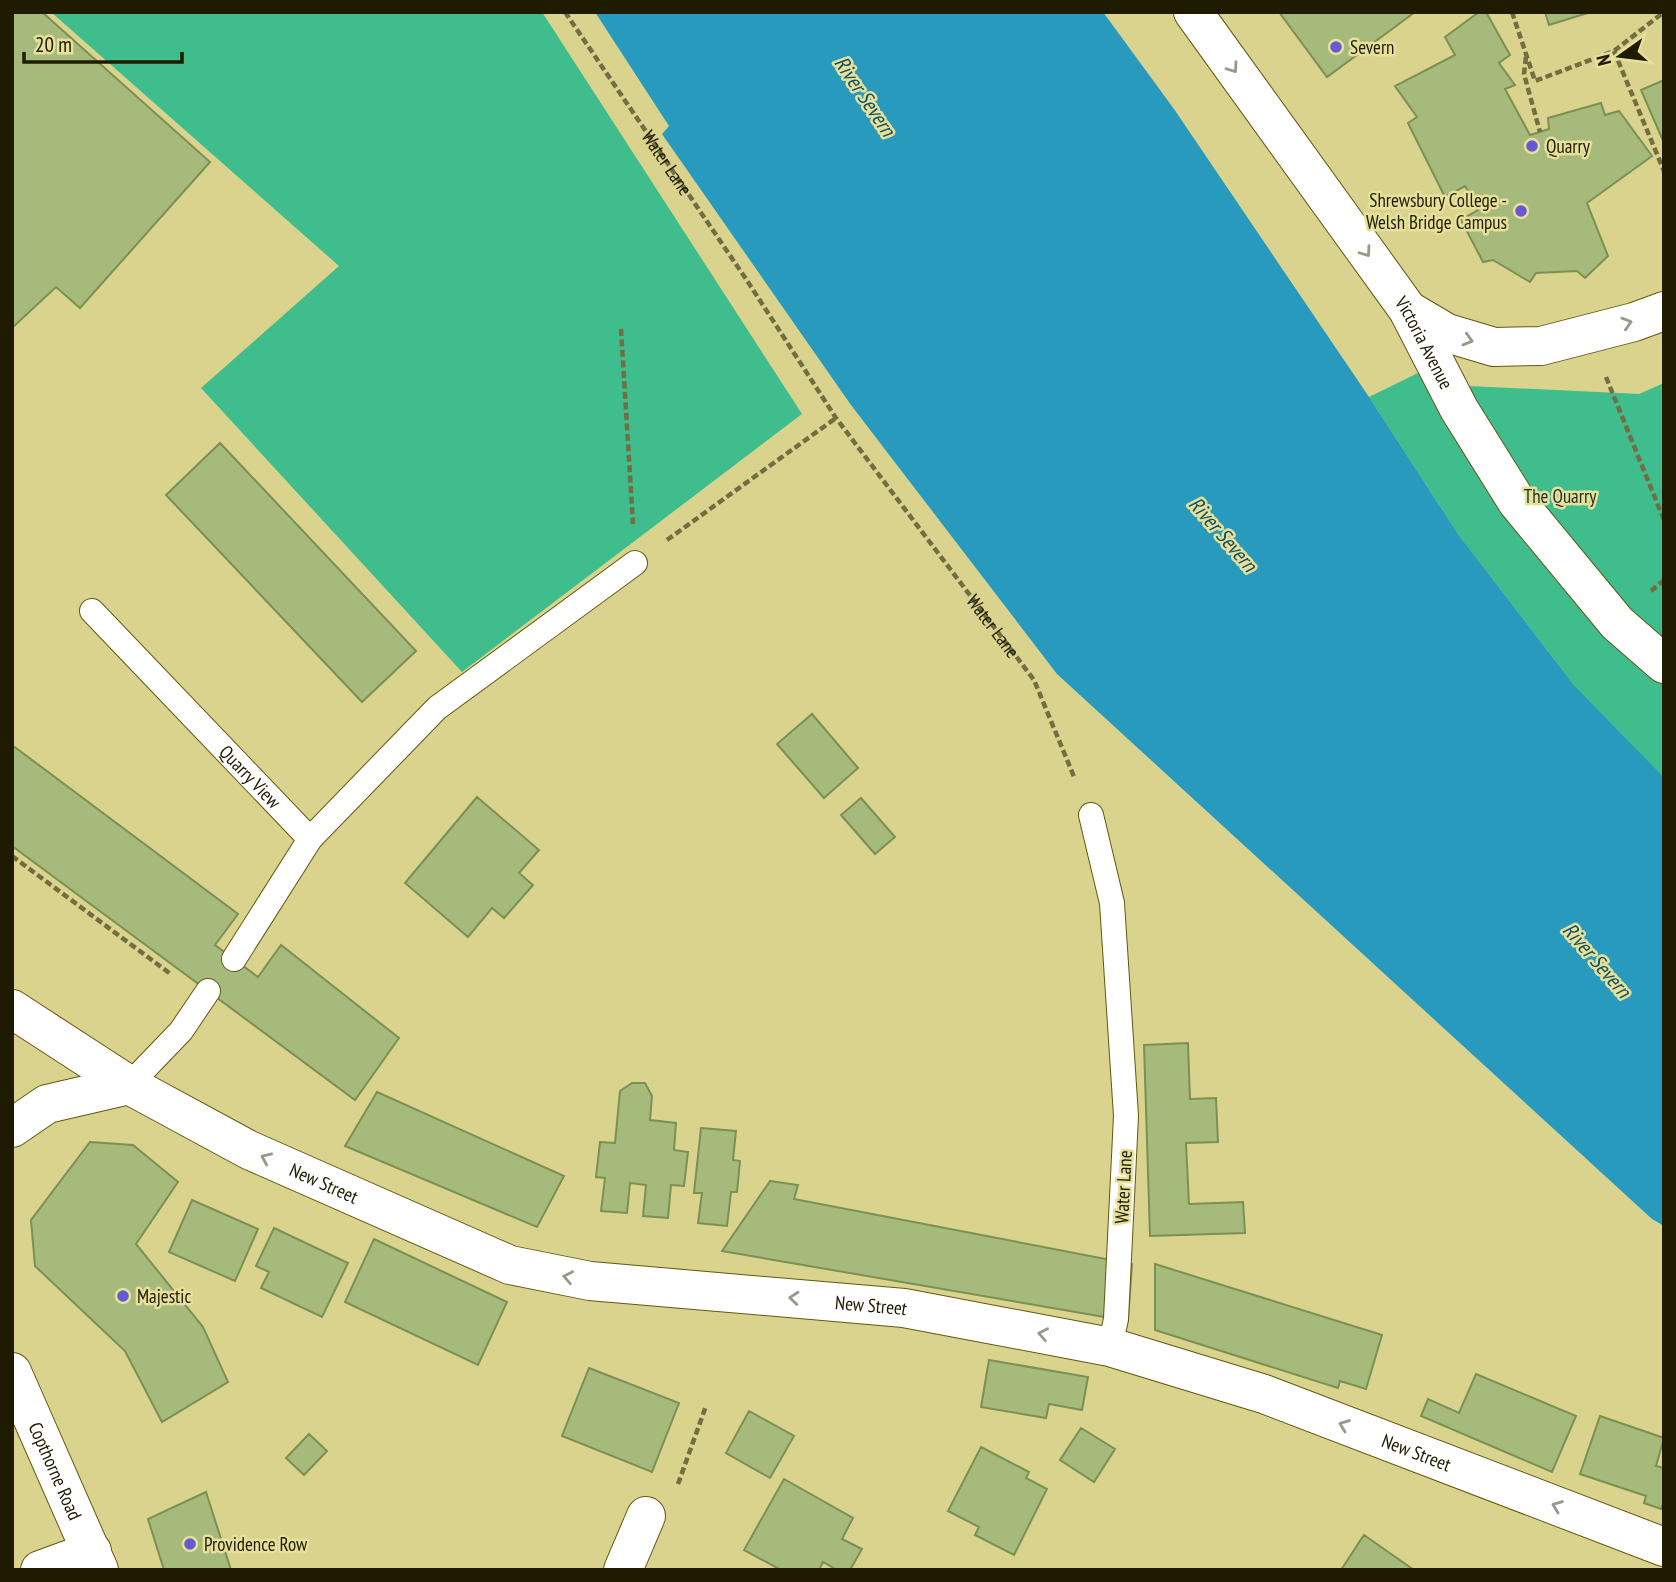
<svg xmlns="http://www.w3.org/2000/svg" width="1676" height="1582" font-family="'PT Sans Narrow',sans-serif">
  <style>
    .green { fill: #3fbd8d }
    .water { fill: #279abd }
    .building { fill: #a5ba7b; stroke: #7c9052; stroke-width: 2 }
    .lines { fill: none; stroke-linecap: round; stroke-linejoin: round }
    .lane-casing { stroke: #605911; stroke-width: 26 }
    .street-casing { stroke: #605911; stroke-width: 40 }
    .secondary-casing { stroke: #605911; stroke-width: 40 }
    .path { stroke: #726e41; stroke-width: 4.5; stroke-dasharray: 7 3.5; stroke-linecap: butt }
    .lane { stroke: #fff; stroke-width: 24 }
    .street { stroke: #fff; stroke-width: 38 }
    .secondary { stroke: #fff; stroke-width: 38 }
    .oneway { stroke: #9a988d }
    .poi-dot { fill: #6759d3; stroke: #e6e09b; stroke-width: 2.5 }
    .labels { text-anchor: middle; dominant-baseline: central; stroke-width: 5; stroke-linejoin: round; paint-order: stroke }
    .poi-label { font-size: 19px; fill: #1e1b01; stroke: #e6e09b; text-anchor: start }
    .street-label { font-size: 19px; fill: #1e1b01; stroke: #e6e09b }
    .park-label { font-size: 19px; fill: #1b3026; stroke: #e6e09b }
    .water-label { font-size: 21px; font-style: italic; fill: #135063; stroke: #e6e09b }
  </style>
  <rect width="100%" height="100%" fill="#d9d38e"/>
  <path class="green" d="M51 12H542L802 414 462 672 201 388 339 266Z
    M1418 373 1448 385 1639 394 1664 383V777L1574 685 1458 534 1369 397Z"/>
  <path class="water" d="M595 12H1103L1174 109 1369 397 1458 534 1574 685 1664 777V1226L1652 1219 1057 674 851 405 662 134 669 126Z"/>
  <path class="building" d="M12 12H42L210 162 80 308 56 287 12 328Z
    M1279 12H1415L1327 77Z
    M1479 12H1486L1510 55 1499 63 1515 85 1505 89 1530 135 1549 129 1548 118 1601 103 1605 115 1619 111 1652 156 1587 203 1608 256 1585 278 1577 271 1536 273 1530 282 1493 260 1483 262 1461 220 1478 210 1465 186 1445 197 1408 123 1417 117 1395 86 1455 55 1445 37Z
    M1545 12H1591L1549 25Z
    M1664 80V143L1641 90Z
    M220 443 416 651 362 702 166 495Z
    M812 714 858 768 824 798 777 744Z
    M12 745 238 914 215 945 258 977 281 945 399 1038 355 1100 12 846Z
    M477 797 539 850 519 873 533 885 504 918 492 908 468 937 405 883Z
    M861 798 895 837 875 854 841 815Z
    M1188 1043 1190 1099 1216 1098 1218 1142 1186 1143 1189 1204 1243 1202 1245 1233 1150 1236 1144 1045Z
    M632 1083H645L652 1096 650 1120 676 1123 674 1150 688 1152 684 1186 671 1185 668 1218 643 1216 646 1185 630 1183 627 1213 601 1211 605 1178 596 1177 600 1142 615 1143 620 1091Z
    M377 1092 564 1176 537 1227 345 1146Z
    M701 1128 736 1131 733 1160 740 1161 737 1192H731L727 1226 698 1223 702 1193H694Z
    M90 1142 133 1145 178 1182 136 1244 203 1327 228 1382 162 1422 125 1351 35 1266 31 1220Z
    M770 1181 798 1185 794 1199 1132 1264 1128 1321 722 1251Z
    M192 1200 258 1229 235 1281 169 1252Z
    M274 1228 348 1263 322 1317 261 1288 269 1272 256 1266Z
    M374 1239 507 1302 478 1365 345 1302Z
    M1155 1264 1382 1335 1366 1389 1340 1381 1338 1388 1155 1330Z
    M989 1360 1088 1377 1082 1410 1049 1404 1046 1418 981 1407Z
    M589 1368 679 1403 652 1472 562 1436Z
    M1476 1374 1576 1416 1552 1472 1421 1416 1428 1399 1459 1413Z
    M749 1411 794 1436 770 1478 726 1453Z
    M1600 1416 1664 1438 1656 1466 1664 1468V1502L1661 1509 1644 1503 1646 1496 1580 1474Z
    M1081 1428 1115 1449 1094 1482 1060 1460Z
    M309 1434 327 1451 304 1475 286 1458Z
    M981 1447 1029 1472 1026 1478 1047 1489 1014 1555 975 1535 979 1527 948 1511Z
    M784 1479 853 1518 842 1539 862 1549 850 1570H837L823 1562 819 1570H781L744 1550Z
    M206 1492 231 1570H164L148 1519Z
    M1364 1535 1414 1570H1341Z"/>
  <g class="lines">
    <g class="lane-casing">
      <g id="lane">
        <path id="s2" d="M92 611 310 839 234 959"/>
        <path d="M1091 815 1112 903 1126 1116 1116 1319 1110 1347"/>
        <path d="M310 839 437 708 635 563"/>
        <path d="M129 1085 181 1031 208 991"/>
      </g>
    </g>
    <g class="street-casing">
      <g id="street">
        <path id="s3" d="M1193 12 1408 310 1459 409 1517 502 1617 623 1664 664"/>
        <path d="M1408 310 1447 333 1494 347 1541 346 1634 322 1664 311"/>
        <path d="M12 1009 129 1085"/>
        <path d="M40 1570 92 1551"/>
        <path d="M623 1570 646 1516"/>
      </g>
    </g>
    <g class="secondary-casing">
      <g id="secondary">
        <path id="s4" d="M12 1128 47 1104 129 1085 249 1150 510 1265 590 1281 904 1308 1110 1347 1264 1394 1664 1547"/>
        <path id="s5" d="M12 1372 99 1570"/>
      </g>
    </g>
    <g class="path">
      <path id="s1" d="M565 12 748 282 836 418 1034 680 1075 779"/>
      <path d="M1512 12 1535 81 1614 51 1664 12"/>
      <path d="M1614 51 1664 171"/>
      <path d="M1526 57 1524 74 1540 132"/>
      <path d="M621 329 633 524"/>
      <path d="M1606 377 1664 520"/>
      <path d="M667 540 836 418"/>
      <path d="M1651 591 1664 580"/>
      <path d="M12 856 172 975"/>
      <path d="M678 1484 706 1406"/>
    </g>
    <use href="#lane" class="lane"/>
    <use href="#street" class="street"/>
    <use href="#secondary" class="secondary"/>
  </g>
  <defs><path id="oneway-chevron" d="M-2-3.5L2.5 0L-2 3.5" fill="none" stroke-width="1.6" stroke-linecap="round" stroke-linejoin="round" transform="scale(1.75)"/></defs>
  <g class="oneway">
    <use href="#oneway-chevron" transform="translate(1233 68) rotate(54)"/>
    <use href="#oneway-chevron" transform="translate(1366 252) rotate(54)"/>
    <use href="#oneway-chevron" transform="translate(1627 323) rotate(-17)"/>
    <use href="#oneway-chevron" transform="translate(1468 340) rotate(16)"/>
    <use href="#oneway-chevron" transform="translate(266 1158) rotate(-156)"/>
    <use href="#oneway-chevron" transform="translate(568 1277) rotate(-169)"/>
    <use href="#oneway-chevron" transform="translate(794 1298) rotate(-175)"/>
    <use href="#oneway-chevron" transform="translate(1043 1334) rotate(-169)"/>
    <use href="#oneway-chevron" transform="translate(1344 1425) rotate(-159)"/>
    <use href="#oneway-chevron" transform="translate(1557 1506) rotate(-159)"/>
  </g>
  <g class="poi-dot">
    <circle cx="1336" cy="47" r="7"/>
    <circle cx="1532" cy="146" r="7"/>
    <circle cx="1521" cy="211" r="7"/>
    <circle cx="123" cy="1296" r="7"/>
    <circle cx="190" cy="1544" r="7"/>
  </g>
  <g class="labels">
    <g class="poi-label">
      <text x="1350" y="47">Severn</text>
      <text x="1546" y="146">Quarry</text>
      <text x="1507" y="200" text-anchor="end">Shrewsbury College -<tspan x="1507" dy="22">Welsh Bridge Campus</tspan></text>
      <text x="137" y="1296">Majestic</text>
      <text x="204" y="1544">Providence Row</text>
    </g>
    <g class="street-label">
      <text stroke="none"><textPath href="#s1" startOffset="182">Water Lane</textPath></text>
      <text stroke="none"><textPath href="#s3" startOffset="404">Victoria Avenue</textPath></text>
      <text stroke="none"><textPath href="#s1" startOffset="749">Water Lane</textPath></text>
      <text stroke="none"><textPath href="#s2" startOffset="229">Quarry View</textPath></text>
      <text stroke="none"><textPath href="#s4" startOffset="345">New Street</textPath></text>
      <text transform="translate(1123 1187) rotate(-87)">Water Lane</text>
      <text stroke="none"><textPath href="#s4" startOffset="912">New Street</textPath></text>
      <text stroke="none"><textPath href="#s4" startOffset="1479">New Street</textPath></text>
      <text stroke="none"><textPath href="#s5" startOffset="108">Copthorne Road</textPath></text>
    </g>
    <g class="park-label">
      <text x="1560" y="496">The Quarry</text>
    </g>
    <g class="water-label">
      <text transform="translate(865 96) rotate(56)">River Severn</text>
      <text transform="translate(1223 534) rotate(49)">River Severn</text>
      <text transform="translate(1597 960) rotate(49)">River Severn</text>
    </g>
  </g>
  <rect width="1676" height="1582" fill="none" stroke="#1e1b01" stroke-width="28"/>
  <g transform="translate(1620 56) rotate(256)" stroke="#e6e09b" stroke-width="5" paint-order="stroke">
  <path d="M0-5L12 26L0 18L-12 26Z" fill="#1e1b01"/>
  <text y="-10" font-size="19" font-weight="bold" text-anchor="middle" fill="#1e1b01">N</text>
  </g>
  <path d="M24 52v10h158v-10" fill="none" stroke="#1e1b01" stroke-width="3.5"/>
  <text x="35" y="52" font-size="21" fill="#1e1b01" stroke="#e6e09b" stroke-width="5" paint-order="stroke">20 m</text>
</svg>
